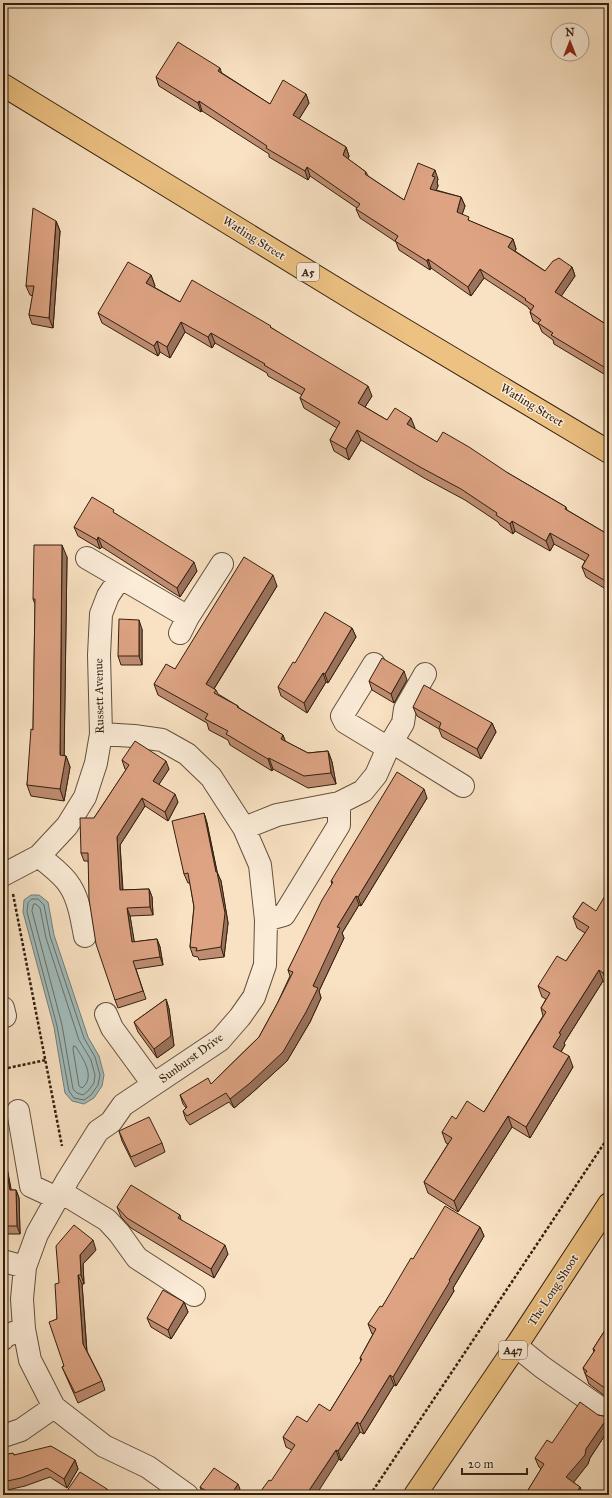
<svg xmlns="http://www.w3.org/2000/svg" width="612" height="1498" font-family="'IM FELL Great Primer',serif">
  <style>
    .water { fill: #a1bcbc; stroke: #757e77 }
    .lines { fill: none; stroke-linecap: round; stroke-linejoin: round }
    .shore { stroke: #6a6e66; stroke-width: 1 }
    .minor-casing { stroke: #64503c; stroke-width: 24 }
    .major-casing { stroke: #33200f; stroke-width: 24 }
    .highway-casing { stroke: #33200f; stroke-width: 24 }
    .path { stroke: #33200f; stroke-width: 2.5; stroke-dasharray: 3 2; stroke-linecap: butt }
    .minor { stroke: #fbecd8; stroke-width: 22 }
    .major { stroke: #ecc182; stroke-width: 22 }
    .highway { stroke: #ecc182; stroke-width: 22 }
    .wall { fill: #be8c71; stroke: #33200f }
    .shaded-wall { fill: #9b725c; stroke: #33200f }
    .building { fill: #dda383; stroke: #33200f }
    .labels { text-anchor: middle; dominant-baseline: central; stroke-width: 3; stroke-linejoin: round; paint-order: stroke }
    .shield { fill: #fbecd8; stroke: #6f5d4b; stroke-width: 1 }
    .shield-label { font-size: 11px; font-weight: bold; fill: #33200f }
    .street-label { font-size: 12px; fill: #33200f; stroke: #fbecd8 }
  </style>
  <rect width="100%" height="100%" fill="#f9e2c3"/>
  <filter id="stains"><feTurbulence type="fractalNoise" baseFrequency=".005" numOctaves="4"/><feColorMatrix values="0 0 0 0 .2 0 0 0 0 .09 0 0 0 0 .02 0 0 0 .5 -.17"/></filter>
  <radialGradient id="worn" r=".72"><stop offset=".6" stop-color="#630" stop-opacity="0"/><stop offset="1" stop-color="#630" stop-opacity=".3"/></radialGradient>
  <path class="water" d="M31 895H39L48 902 54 935 88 1037 99 1056 104 1075 102 1086 94 1098 84 1104 72 1101 65 1093 54 1027 23 912 24 900Z"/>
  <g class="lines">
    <path class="shore" d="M32 899H38L44 905 50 936 84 1038 95 1057 100 1075 98 1085 91 1095 84 1100 74 1098 69 1091 57 1026 27 912 28 903Z
      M34 904H36L40 908 46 938 79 1040 91 1060 95 1075 94 1083 88 1091 83 1095 77 1093 73 1089 62 1025 32 911Z
      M74 1046 76 1047C83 1059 96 1077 82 1088L79 1086 73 1049Z"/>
    <g class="minor-casing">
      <path id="minor" d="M87 558 188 617
        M180 633 188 617 222 564
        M374 664 342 716 345 722 388 748
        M101 734 134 736 162 740 187 754 211 777 244 828 260 865 266 920 265 965 254 997 240 1017 220 1040 123 1105 111 1122 98 1131 68 1179 37 1234 25 1267 22 1299 24 1329 30 1360 54 1407 104 1446 148 1467 187 1495
        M392 742 463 786
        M244 828 277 815 339 803 363 791 376 775 388 748 403 723 405 709 425 674
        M39 856C49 865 63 874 70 886 79 900 82 920 85 936
        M3 875 39 856 67 826 85 797 96 763 101 734 99 655 101 614 108 596 120 578
        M266 920 284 915 339 825V803
        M3 1008 5 1016
        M106 1014 112 1028 153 1084
        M18 1111 31 1186 57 1198
        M61 1192 107 1220 119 1233 137 1258 194 1295
        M3 1261 25 1267
        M3 1339 5 1336 24 1329
        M516 1346 542 1367 609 1414
        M3 1436 21 1430 54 1407"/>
    </g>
    <g class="major-casing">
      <path id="major" d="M415 1495 516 1346 609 1204"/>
    </g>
    <g class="highway-casing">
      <path id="highway" d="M3 85 361 304 609 452"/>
    </g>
    <path class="path" d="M3 60 8 63
      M13 894 62 1146
      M3 1069 46 1060
      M370 1495 609 1136"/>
    <use href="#minor" class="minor"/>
    <use href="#major" class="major"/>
    <use href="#highway" class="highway"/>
  </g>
  <path class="wall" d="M222 73 270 104 306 94 309 103 299 119 346 147 349 156 348 159 366 172 368 176 404 200 438 179 437 182 438 186 436 190 461 197 465 206 462 214 470 221 513 239 516 249 515 251 545 271 572 267 575 276 561 296 604 323 609 318V377L554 344 553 340 542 332 539 325 533 321 530 312 531 310 529 309 528 307 484 278 471 296 431 268 430 270 399 250 396 242 360 218 356 209 357 208 310 176 308 180 269 157V154L202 111 201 112 159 86 156 77Z
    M56 221 60 231 53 328 32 324 29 315 33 296 30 295 26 286Z
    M151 275 155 286 154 287 180 302 272 328 372 396 365 407 387 420 415 428 414 429 437 442 508 473 566 507 567 510 609 535V591L586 577 582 567 585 561 554 544 550 551 515 531 513 534 500 525 498 522 465 500 424 478 361 440 349 460 334 451 330 440 337 428 304 408 300 398 302 395 268 376 267 373 215 343 212 348 185 332 170 358 160 352 158 356 102 323 98 313Z
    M116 514 197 571 180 597 102 547 100 549 78 536 74 527Z
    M67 557 64 756H66L70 767 64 801 31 796 27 785 33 730 35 604 33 599Z
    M277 586 214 689 216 690 218 694 238 706 239 708 283 735 285 741 308 753 328 751 332 762 336 784 308 788 273 769 272 771 230 745 228 740 209 730 207 723 158 695 154 684 175 669Z
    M352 628 356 637 328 683 326 682 307 713 281 696 278 687 295 663Z
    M142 629V665H121L118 656Z
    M407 680 394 703 372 690 369 681Z
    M413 707 492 723 496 732 481 759 442 737 439 729 417 716Z
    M122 760 169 769 159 784 178 802 168 821 145 806 120 845 123 890 149 889 152 897 153 915 130 916 134 942 157 939 160 947 163 965 136 969 146 999 118 1008 115 1000 88 861H84L81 853 94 818 126 770 125 769Z
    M427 798 361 906 359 905 342 933 344 938 319 991 321 998 310 1022 287 1061 253 1092 234 1108 229 1102 190 1125 186 1120 183 1111 186 1108 183 1104 180 1095 211 1084 259 1037 277 1004 290 976 288 970 332 884 331 881Z
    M204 813 207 823 217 872 221 881 228 923 224 957 199 960 198 957 193 956 190 947 194 907 190 883H188L184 874Z
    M583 902 607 984 603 981 564 1043 565 1045 561 1052 573 1067 530 1138 512 1127 458 1212 428 1193 424 1182 448 1144 446 1143 442 1132 456 1119 484 1112 543 1016 541 1008 546 999 542 997 538 986 566 961 585 933 577 928 573 917Z
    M166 999 169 1009 174 1046 157 1058 138 1032 134 1022Z
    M119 1131 162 1143 165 1152 135 1167 122 1141Z
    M3 1147 11 1190H16L19 1198 20 1234H3Z
    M117 1207 180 1215 181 1220 228 1254 214 1278 131 1228 121 1217Z
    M480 1227 484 1236 453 1288 454 1291 396 1386 394 1385 364 1434 360 1432 341 1461 339 1459 292 1450 286 1447 283 1437 307 1422 330 1411 361 1361 360 1358 373 1334H372L368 1324 382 1307 413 1259Z
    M96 1250 83 1264 84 1284H82L87 1351 102 1381 105 1390 78 1403 62 1367 64 1366 57 1319 59 1283Z
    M184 1302 188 1312 171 1339 151 1327 147 1318Z
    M609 1324V1399L589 1384 583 1368 594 1352 593 1349Z
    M598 1415 608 1417 609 1420V1429L590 1458 588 1464 573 1482 580 1487 583 1495H525L541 1469 539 1467 535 1458 552 1443Z
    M3 1455H14L75 1460 78 1469 67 1488 50 1477 25 1486 3 1491Z
    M200 1487 240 1489 236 1495H207L202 1492Z"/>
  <path class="shaded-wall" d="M220 68 223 77 218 71Z
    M306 94 309 103 296 124 293 115Z
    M199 101 202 111 201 112 198 103Z
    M346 147 349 156 346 164 343 155Z
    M307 167 310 176 308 180 305 171Z
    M435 170 438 179 437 182 438 186 433 198 430 189 432 176Z
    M461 197 465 206 460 221 457 212Z
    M56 221 60 231 53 328 49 318Z
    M513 239 516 249 512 256 508 247Z
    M428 259 431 268 430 270 427 261Z
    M572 267 575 276 558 301 555 292Z
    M480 269 484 278 471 296 468 287Z
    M151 275 155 286 150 294 146 283Z
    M181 322 185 332 170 358 167 347Z
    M211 333 215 343 212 348 208 337Z
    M157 341 160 352 158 356 154 346Z
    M368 386 372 396 361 413 358 403Z
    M411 418 415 428 411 435 407 424Z
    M357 430 361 440 349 460 346 449Z
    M512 521 515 531 513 534 510 524Z
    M550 533 554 544 550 551 546 541Z
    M98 537 102 547 100 549 97 540Z
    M62 545 67 557 64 765 66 756 70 767 64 801 60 789Z
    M194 562 197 571 180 597 177 588Z
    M273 575 277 586 210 695 206 684Z
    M139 620 142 629V665L139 656Z
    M352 628 356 637 328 683 325 674Z
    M404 671 407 680 394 703 391 694Z
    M323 673 326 682 307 713 304 703Z
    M492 723 496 732 481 759 477 749Z
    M283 735 287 746 281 739Z
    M328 751 332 762 336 784 331 773Z
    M269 758 273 769 272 771 268 759Z
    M166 761 169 769 156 789 153 781Z
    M424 789 427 798 361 906 358 897Z
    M175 794 178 802 168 821 165 812Z
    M142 798 145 806 120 845 123 899 120 890 117 837Z
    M204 813 207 823 218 876 217 872 221 881 228 923 224 957 221 947 216 872Z
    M149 889 152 897 153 915 150 907Z
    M356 896 359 905 342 933 344 938 319 991 321 998 310 1022 287 1061 253 1092 234 1108 230 1099 313 986 337 927Z
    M127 908 130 916 136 951 132 942Z
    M157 939 160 947 163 965 160 957Z
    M609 965V982L607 984 603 973Z
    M599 970 603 981 564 1043 565 1045 557 1058 553 1047 559 1033Z
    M166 999 169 1009 174 1046 157 1058 154 1049Z
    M569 1056 573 1067 530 1138 526 1127Z
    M508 1116 512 1127 458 1212 454 1201Z
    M3 1147 13 1199 10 1190 3 1154Z
    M16 1190 19 1198 20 1234 17 1226Z
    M480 1227 484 1236 453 1288 454 1291 396 1386 393 1377Z
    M93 1240 96 1250 83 1264 84 1284 81 1275 80 1255Z
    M225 1245 228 1254 214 1278 211 1269Z
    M78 1275 82 1284 87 1354 83 1344Z
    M184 1302 188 1312 171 1339 168 1330Z
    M390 1375 394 1385 364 1434 360 1424Z
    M608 1417 609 1420V1429L590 1458 588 1464 570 1487 566 1477 586 1449Z
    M357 1422 360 1432 341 1461 338 1451Z
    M336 1450 339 1459 316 1495H306Z
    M75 1460 78 1469 67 1488 64 1479Z
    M238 1484 240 1489 236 1495H231Z
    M580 1487 583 1495H575Z
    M107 1489 109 1495H105L104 1493Z"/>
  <path class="building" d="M178 42 220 68 218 71 270 104 283 80 306 94 293 115 346 147 343 155 366 172 365 174 404 200 418 163 435 170 432 176 435 177 430 189 461 197 457 212 469 217 468 220 513 239 508 247 545 271 553 261 559 258 572 267 555 292 604 323 607 317 609 318V370L551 335 553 333 538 323 541 320 530 312 534 306 525 300 526 299 480 269 468 287 428 259 427 261 395 241 398 236 356 209 360 204 307 167 305 171 266 148 267 146 199 101 198 103 156 77Z
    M33 208 56 221 49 318 29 315 34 286H26Z
    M128 262 151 275 146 283 180 302 192 280 271 326 270 327 368 386 358 403 387 420 395 408 411 418 407 424 437 442 443 432 469 447 508 473 566 507 565 509 609 535V583L582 567 589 555 550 533 546 541 512 521 510 524 496 515 497 513 461 489 420 467 357 430 346 449 330 440 340 422 300 398 305 389 264 365 265 364 211 333 208 337 181 322 167 347 157 341 154 346 98 313Z
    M92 497 114 510 113 512 194 562 177 588 98 537 97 540 74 527Z
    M34 545H62L60 755 66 756 60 789 27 785 31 729 33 730 35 599H33Z
    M244 557 273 575 206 684 216 690 214 693 238 706 237 707 283 735 281 739 308 753 328 751 331 773 304 776 269 758 268 759 226 734 228 731 205 719 208 714 154 684 166 664 175 669Z
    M325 612 352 628 325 674 323 673 304 703 278 687 293 662 295 663Z
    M119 619 139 620V656H118Z
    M382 658 404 671 391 694 369 681Z
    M424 685 492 723 477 749 439 728 441 723 413 707Z
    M135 741 166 761 153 781 175 794 165 812 142 798 117 837 120 890 149 889 150 907 127 908 132 942 157 939 160 957 133 961 143 991 115 1000 96 944 89 899 88 853H81L80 818H94L129 765 122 760Z
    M397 772 424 789 358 897 356 896 337 927 340 928 313 986 318 988 306 1012 283 1052 250 1083 230 1099 226 1093 187 1116 183 1111 187 1107 180 1095 208 1078 211 1084 259 1037 277 1004 293 972 288 970 322 900 333 882 331 881Z
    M204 813 216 872H217L225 913 221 947 196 951 197 948 190 947 194 907 188 873 184 874 172 821Z
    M609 889V965L603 973 599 970 559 1033 561 1034 553 1047 569 1056 526 1127 508 1116 454 1201 424 1182 452 1138 442 1132 452 1116 456 1119 467 1101 484 1112 546 1012 541 1008 550 993 538 986 557 956 566 961 589 927 573 917 583 902 596 911Z
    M166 999 171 1036 154 1049 134 1022Z
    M149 1117 162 1143 131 1157 119 1131Z
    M3 1154 10 1190H16L17 1226H3Z
    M131 1185 180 1215 178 1218 225 1245 211 1269 127 1218 117 1207Z
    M445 1206 480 1227 449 1280 450 1281 393 1377 390 1375 360 1424 357 1422 338 1451 336 1450 306 1495H258L269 1480 271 1481 295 1445 283 1437 297 1416 307 1422 319 1404 330 1411 362 1359 360 1358 376 1329 368 1324 380 1306 382 1307 411 1258 413 1259Z
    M74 1225 93 1240 80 1255 81 1275H78L83 1344 102 1381 75 1393 62 1367 64 1366 49 1322 57 1319 55 1284 59 1283 56 1246Z
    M163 1290 184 1302 168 1330 147 1318Z
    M609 1324V1391L585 1374 587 1371 583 1368 595 1350 593 1349Z
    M580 1402 598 1415 608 1417 586 1449 585 1455 566 1477 580 1487 575 1495H525L544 1464 535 1458 547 1440 552 1443Z
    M51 1446 75 1460 64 1479 47 1468 21 1478 3 1482V1455L13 1453 14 1455Z
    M214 1468 238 1484 231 1495H213L200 1487Z
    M80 1472 107 1489 104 1493 108 1495H64Z"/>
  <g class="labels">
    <g class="shield">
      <rect x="297" y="263" width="22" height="18" rx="3"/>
      <rect x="499" y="1341" width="28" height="18" rx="3"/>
    </g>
    <g class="shield-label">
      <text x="308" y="272">A5</text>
      <text x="513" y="1350">A47</text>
    </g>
    <g class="street-label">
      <text transform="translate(254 238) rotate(32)">Watling Street</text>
      <text transform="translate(532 405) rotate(31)">Watling Street</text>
      <text transform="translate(99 696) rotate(-91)">Russett Avenue</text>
      <text transform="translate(191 1058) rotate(-36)">Sunburst Drive</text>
      <text transform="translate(553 1290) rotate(-57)">The Long Shoot</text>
    </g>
  </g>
  <rect width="612" height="1498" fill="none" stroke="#f9e2c3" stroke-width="16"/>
  <rect x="4" y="4" width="604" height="1490" fill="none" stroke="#33200f" stroke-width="2"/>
  <rect x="8" y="8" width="596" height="1482" fill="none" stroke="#33200f"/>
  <g transform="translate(570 42)"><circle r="19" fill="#fbecd8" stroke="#ab9a88"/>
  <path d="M0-3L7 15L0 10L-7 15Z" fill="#8f2418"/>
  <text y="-6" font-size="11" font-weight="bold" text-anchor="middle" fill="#33200f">N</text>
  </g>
  <path d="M462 1468v6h65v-6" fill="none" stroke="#33200f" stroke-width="2"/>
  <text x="468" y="1468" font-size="12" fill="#33200f" stroke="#fbecd8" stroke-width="3" paint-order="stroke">20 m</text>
  <rect width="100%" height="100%" filter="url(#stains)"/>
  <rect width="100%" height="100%" fill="url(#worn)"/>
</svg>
